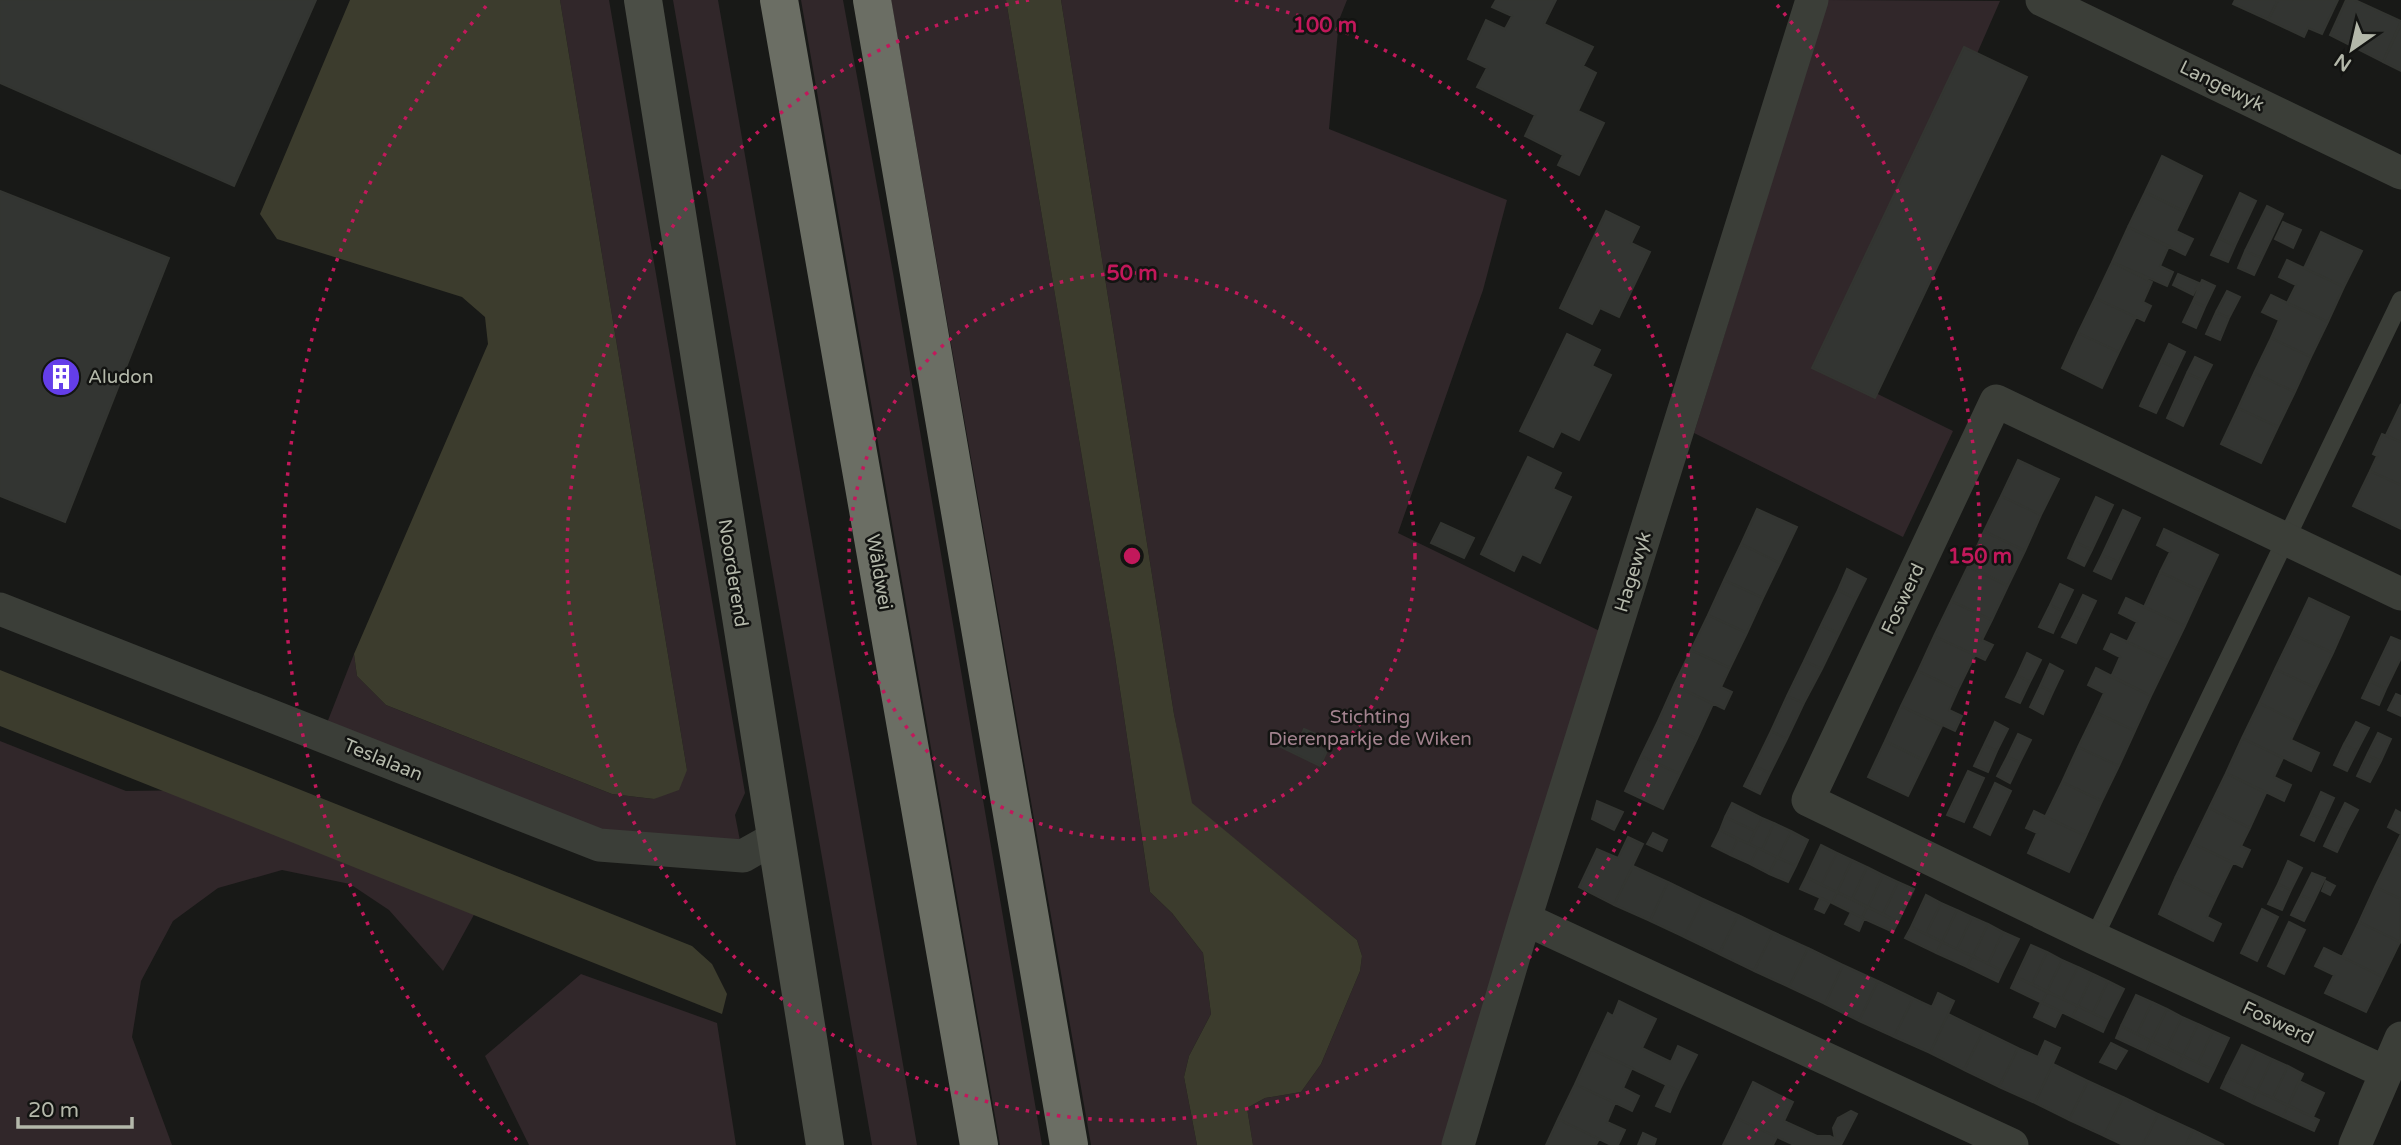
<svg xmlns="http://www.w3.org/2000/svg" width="2401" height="1145" font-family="'Varela Round',sans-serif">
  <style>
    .green { fill: #31272a }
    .water { fill: #3c3c2d }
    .building { fill: #333532; stroke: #333531; stroke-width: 2 }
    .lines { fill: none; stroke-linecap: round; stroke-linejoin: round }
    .lane { stroke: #3b3e38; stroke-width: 18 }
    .street { stroke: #3b3e38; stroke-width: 33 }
    .secondary { stroke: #4b4e46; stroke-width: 38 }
    .highway { stroke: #6b6e64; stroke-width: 38 }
    .ring { fill: none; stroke: #c2185b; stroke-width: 3.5; stroke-dasharray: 3.5 7 }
    .labels { text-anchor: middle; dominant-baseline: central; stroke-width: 5; stroke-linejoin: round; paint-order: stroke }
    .street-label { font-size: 19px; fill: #b4b8aa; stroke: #131412 }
    .poi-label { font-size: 19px; fill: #b4b8aa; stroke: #131412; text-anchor: start }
    .park-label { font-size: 19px; fill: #a2828e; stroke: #131412 }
    .centre { fill: #c2185b; stroke: #131412; stroke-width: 3.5 }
    .ring-label { font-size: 21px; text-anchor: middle; font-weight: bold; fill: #c2185b; stroke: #131412; stroke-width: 5; stroke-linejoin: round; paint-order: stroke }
  </style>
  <rect width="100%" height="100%" fill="#181917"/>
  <path class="green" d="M560 0H609L745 793 735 815 743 856 587 828 327 723 354 654 357 676 386 705 612 794 654 799 687 770Z
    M673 0H718L917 1145H872Z
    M801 0H843L893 273 1042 1145H1000Z
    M891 0H1006L1115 656 1150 892 1172 913 1203 953 1211 1014 1189 1056 1184 1077 1197 1145H1091Z
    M1061 0H1347L1339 20 1329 129 1507 200 1483 290 1398 533 1608 635 1449 1145H1253L1247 1108 1265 1098 1301 1092 1321 1064 1360 971 1362 956 1357 940 1191 803 1174 714Z
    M1828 0 2000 1 1837 374 1953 431 1903 537 1694 433Z
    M0 741 126 791 202 790 481 902 443 971 389 910 350 884 282 870 218 888 173 921 141 981 132 1037 172 1145H0Z
    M581 974 717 1023 736 1145H529L485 1056Z"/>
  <path class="water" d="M350 0H560L687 770 679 790 654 799 612 794 386 705 357 676 354 654 488 344 485 317 462 297 277 239 260 214Z
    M1006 0H1061L1174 714 1192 803 1357 940 1362 956 1360 971 1321 1064 1301 1092 1265 1098 1247 1108 1253 1145H1197L1184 1077 1189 1056 1211 1014 1203 953 1172 913 1150 892 1115 656Z
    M0 670 692 946 712 964 727 994 722 1014 0 726Z"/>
  <path class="building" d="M0 0H316L234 186 0 83Z
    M1496 0H1556L1544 24 1593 47 1583 66 1596 73 1578 111 1604 123 1579 175 1558 165 1563 155 1525 136 1535 115 1477 87 1487 68 1468 59 1486 20 1505 29 1512 16 1492 7Z
    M2235 0H2278L2268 20 2233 4Z
    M2278 0H2338L2322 34 2308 28 2304 37 2268 20Z
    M2346 0H2355L2401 21 2383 62 2330 35Z
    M2401 24V71L2383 62Z
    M1964 47 2027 77 1875 398 1812 368Z
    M2162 156 2202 176 2185 212 2145 192Z
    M0 191 169 258 65 522 0 496Z
    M2145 192 2185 212 2176 231 2193 239 2185 255 2128 227Z
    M2240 193 2256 201 2235 246 2219 238Z
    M2267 206 2283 214 2262 258 2245 251Z
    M1606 211 1639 227 1631 243 1650 252 1619 317 1600 308 1592 324 1560 308Z
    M2283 222 2301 230 2293 248 2275 239Z
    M2128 227 2169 246 2160 266 2173 272 2167 286 2112 262Z
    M2321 232 2362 251 2344 287 2304 268Z
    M2219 238 2235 246 2228 262 2211 255Z
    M2245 251 2262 258 2254 275 2238 268Z
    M2287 260 2344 287 2328 322 2287 303 2296 285 2279 277Z
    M2112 262 2152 282 2143 302 2151 306 2144 321 2095 298Z
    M2178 274 2199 283 2193 295 2173 285Z
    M2202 280 2215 286 2205 307 2193 301Z
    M2227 291 2240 297 2229 318 2216 312Z
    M2271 295 2328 322 2311 357 2271 338 2279 320 2262 312Z
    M2095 298 2136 317 2119 352 2078 333Z
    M2193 301 2205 307 2196 328 2183 322Z
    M2216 312 2229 318 2220 340 2206 334Z
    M2078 333 2119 352 2102 388 2062 368Z
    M1567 334 1600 350 1592 366 1611 375 1579 440 1561 431 1553 447 1520 431Z
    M2271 338 2311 357 2295 392 2254 373Z
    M2169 344 2185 352 2177 369 2161 361Z
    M2195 357 2212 365 2204 381 2187 373Z
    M2161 361 2177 369 2156 413 2140 406Z
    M2187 373 2204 381 2183 426 2167 418Z
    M2254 373 2295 392 2278 427 2238 408Z
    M2401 404V442L2386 435Z
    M2238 408 2278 427 2261 463 2221 444Z
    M2382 434 2401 442V485L2370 471 2377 456 2373 454Z
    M1528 457 1561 473 1553 489 1571 497 1540 563 1522 554 1514 571 1481 554Z
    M2018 460 2059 479 2041 515 2001 496Z
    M2370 471 2401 485V529L2353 506Z
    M2001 496 2041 515 2025 551 1984 531Z
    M2096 497 2113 505 2092 550 2075 542Z
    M1757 509 1797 527 1780 563 1741 544Z
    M2123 510 2140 518 2119 562 2102 555Z
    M1441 523 1474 538 1464 558 1431 543Z
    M2164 529 2218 555 2201 591 2160 572 2170 552 2157 545Z
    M1984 531 2025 551 2008 586 1968 566Z
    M2075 542 2092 550 2084 566 2068 558Z
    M1741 544 1780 563 1763 598 1724 580Z
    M2102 555 2119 562 2111 579 2094 571Z
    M1968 566 2008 586 1992 620 1951 601Z
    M1847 569 1866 579 1856 599 1838 590Z
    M2160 572 2201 591 2185 626 2144 607Z
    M1724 580 1763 598 1747 633 1708 615Z
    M2060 584 2073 590 2063 611 2050 605Z
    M1838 590 1856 599 1839 634 1821 625Z
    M2083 595 2096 601 2086 622 2073 616Z
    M2126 598 2185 626 2168 661 2127 642 2137 622 2119 613Z
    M2309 598 2349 617 2333 653 2292 634Z
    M1951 601 1992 620 1982 640 1993 645 1985 660 1934 636Z
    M2050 605 2063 611 2053 633 2039 627Z
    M1708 615 1747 633 1730 668 1691 650Z
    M2073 616 2086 622 2076 643 2062 637Z
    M1821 625 1839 634 1822 669 1804 661Z
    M2111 634 2168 661 2151 696 2111 677 2120 657 2104 649Z
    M2292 634 2333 653 2316 688 2275 669Z
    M1934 636 1975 655 1958 690 1918 671Z
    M2391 637 2401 641V658L2386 689 2370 681Z
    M1691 650 1730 668 1721 687 1732 692 1724 709 1674 685Z
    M2027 653 2041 660 2030 682 2017 675Z
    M1804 661 1822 669 1804 703 1787 696Z
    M2050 664 2063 671 2053 692 2040 686Z
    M2096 668 2151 696 2135 731 2095 712 2104 693 2088 685Z
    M2275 669 2316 688 2299 723 2259 703Z
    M1918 671 1958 690 1949 710 1962 716 1955 731 1901 706Z
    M2017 675 2030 682 2020 703 2006 697Z
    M2370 681 2386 689 2379 705 2362 698Z
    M1674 685 1713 704 1697 739 1658 721Z
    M2040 686 2053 692 2043 714 2030 707Z
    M2396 694 2401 696V716L2388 710Z
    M1787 696 1804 703 1787 739 1771 731Z
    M2259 703 2299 723 2291 740 2319 753 2311 771 2242 738Z
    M1901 706 1942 726 1925 761 1885 741Z
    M2095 712 2135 731 2119 766 2078 747Z
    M1658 721 1697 739 1680 774 1641 756Z
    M1995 722 2008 729 1997 751 1984 745Z
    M2356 722 2369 728 2357 751 2344 744Z
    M1304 729 1318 735 1313 744 1327 751 1320 766 1279 746 1286 732 1300 738Z
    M1771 731 1787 739 1770 773 1754 766Z
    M2378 733 2391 739 2381 761 2367 755Z
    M2018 734 2031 740 2020 762 2007 757Z
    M2242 738 2283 758 2274 777 2291 785 2284 801 2226 773Z
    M1885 741 1925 761 1908 796 1868 777Z
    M2344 744 2357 751 2347 771 2334 765Z
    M1984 745 1997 751 1988 772 1974 766Z
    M2078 747 2119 766 2102 801 2062 782Z
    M2367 755 2381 761 2370 782 2357 776Z
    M1641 756 1680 774 1663 809 1625 791Z
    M2007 757 2020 762 2010 783 1997 776Z
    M1754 766 1770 773 1760 794 1744 786Z
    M1968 771 1984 778 1964 822 1947 815Z
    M2226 773 2266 793 2250 828 2209 808Z
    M2062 782 2102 801 2086 836 2045 817Z
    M1995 783 2011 791 1990 835 1974 827Z
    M2321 792 2334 798 2324 820 2311 814Z
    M1597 801 1623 812 1614 830 1592 819Z
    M1732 803 1762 818 1755 831 1725 817Z
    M2345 803 2358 810 2347 831 2334 825Z
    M2209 808 2250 828 2241 846 2250 850 2242 867 2192 843Z
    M2396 810 2401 813V856L2392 852 2401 834 2388 827Z
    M2034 811 2086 836 2069 872 2028 853 2037 833 2026 828Z
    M2311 814 2324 820 2314 841 2301 835Z
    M1725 817 1755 831 1749 844 1720 830Z
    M1762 818 1774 823 1762 850 1749 844Z
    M1774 823 1791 831 1778 858 1762 850Z
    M2334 825 2347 831 2337 852 2324 846Z
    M1720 830 1738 839 1730 855 1712 846Z
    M1791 831 1808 840 1796 866 1778 858Z
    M1653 833 1667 840 1662 851 1647 844Z
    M1628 837 1643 844 1614 905 1579 887 1597 849 1618 858Z
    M1738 839 1758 848 1750 864 1730 855Z
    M2192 843 2233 863 2216 898 2175 878Z
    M1821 845 1837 853 1821 885 1806 877Z
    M1758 848 1777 857 1769 874 1750 864Z
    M2392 852 2401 856V899L2375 887Z
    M1837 853 1852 860 1837 892 1821 885Z
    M1777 857 1796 866 1788 882 1769 874Z
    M1852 860 1867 867 1852 899 1837 892Z
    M2288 861 2302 868 2291 890 2278 884Z
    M1633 866 1668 882 1650 921 1614 905Z
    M1867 867 1883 875 1868 907 1852 899Z
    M2312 873 2325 878 2314 901 2301 895Z
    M1883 875 1898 882 1883 914 1868 907Z
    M1806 877 1837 892 1832 903 1800 889Z
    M2175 878 2216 898 2207 917 2221 924 2213 941 2159 914Z
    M2326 881 2335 886 2330 895 2322 891Z
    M1668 882 1703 899 1684 937 1650 921Z
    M1898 882 1914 889 1898 922 1883 914Z
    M2278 884 2291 890 2282 910 2268 904Z
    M2375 887 2401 899 2400 942 2359 922Z
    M1837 892 1867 907 1862 918 1832 903Z
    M1926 895 1941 903 1926 934 1911 927Z
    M2301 895 2314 901 2304 921 2291 915Z
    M1820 898 1830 902 1824 913 1815 909Z
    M1703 899 1738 915 1719 954 1684 937Z
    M1941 903 1957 910 1942 942 1926 934Z
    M1867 907 1898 922 1893 932 1862 918Z
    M2262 909 2278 917 2257 961 2241 953Z
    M1957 910 1972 917 1957 949 1942 942Z
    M1851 912 1864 919 1859 931 1845 924Z
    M1738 915 1773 932 1754 971 1719 954Z
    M1972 917 1988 924 1973 956 1957 949Z
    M2289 922 2305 930 2284 974 2268 966Z
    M2359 922 2400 942 2383 977 2342 957Z
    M1988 924 2003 932 1988 964 1973 956Z
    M1911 927 1942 942 1936 953 1905 938Z
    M1773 932 1808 948 1789 987 1754 971Z
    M2003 932 2019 939 2003 971 1988 964Z
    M1942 942 1972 956 1967 967 1936 953Z
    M2031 945 2047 952 2032 984 2016 977Z
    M1808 948 1843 965 1825 1004 1789 987Z
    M2324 948 2383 977 2366 1012 2325 993 2334 975 2315 966Z
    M2047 952 2062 960 2047 991 2032 984Z
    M1972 956 2003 971 1998 982 1967 967Z
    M2062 960 2078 967 2062 999 2047 991Z
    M1843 965 1878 981 1859 1021 1825 1004Z
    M2078 967 2093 974 2078 1006 2062 999Z
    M2093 974 2108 981 2093 1013 2078 1006Z
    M2016 977 2047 992 2042 1003 2011 988Z
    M1878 981 1913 998 1894 1037 1859 1021Z
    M2108 981 2124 989 2108 1021 2093 1013Z
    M2047 992 2078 1006 2072 1017 2042 1003Z
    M1938 993 1954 1001 1930 1053 1894 1037 1913 998 1932 1007Z
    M2136 995 2152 1002 2137 1034 2121 1026Z
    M1619 1001 1656 1019 1642 1048 1671 1062 1678 1046 1697 1055 1679 1091 1591 1049 1608 1013 1613 1016Z
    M2041 1002 2062 1012 2055 1027 2034 1017Z
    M2152 1002 2167 1009 2151 1041 2137 1034Z
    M2078 1006 2108 1021 2103 1032 2072 1017Z
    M2167 1009 2182 1017 2167 1048 2152 1041Z
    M1948 1014 1983 1031 1964 1070 1930 1053Z
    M2182 1017 2198 1024 2183 1056 2167 1048Z
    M2198 1024 2213 1031 2198 1063 2183 1056Z
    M2121 1026 2151 1041 2146 1052 2116 1038Z
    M1983 1031 2018 1048 1999 1087 1964 1070Z
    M2213 1031 2229 1038 2214 1070 2198 1063Z
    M2045 1041 2060 1048 2035 1103 1999 1087 2018 1048 2038 1057Z
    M2151 1041 2183 1056 2177 1067 2146 1052Z
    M2111 1043 2127 1051 2116 1069 2100 1062Z
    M2242 1045 2257 1052 2241 1084 2226 1077Z
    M1591 1049 1632 1068 1623 1088 1639 1096 1632 1111 1575 1084Z
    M2257 1052 2272 1059 2257 1091 2241 1084Z
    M2183 1056 2214 1070 2208 1082 2177 1067Z
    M2272 1059 2288 1066 2273 1098 2257 1091Z
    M2053 1064 2088 1081 2069 1120 2035 1103Z
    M2288 1066 2303 1074 2288 1106 2273 1098Z
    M2226 1077 2257 1091 2252 1103 2221 1088Z
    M2088 1081 2123 1097 2104 1136 2069 1120Z
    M2299 1081 2324 1093 2313 1117 2288 1106Z
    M1753 1082 1793 1102 1784 1121 1817 1136H1830L1842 1143 1841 1145H1794L1736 1118Z
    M1575 1084 1615 1103 1607 1122 1625 1130 1618 1145H1611L1558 1119Z
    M1666 1085 1679 1091 1670 1112 1656 1106Z
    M2257 1091 2288 1105 2283 1117 2252 1103Z
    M2123 1097 2158 1114 2143 1145H2123L2104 1136Z
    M2288 1105 2319 1120 2314 1131 2283 1117Z
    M1851 1111 1857 1114 1842 1143 1835 1139 1833 1128 1838 1118Z
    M2158 1114 2193 1130 2186 1145H2143Z
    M1736 1118 1777 1137 1773 1145H1723Z
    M1558 1119 1599 1139 1596 1145H1546Z
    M2193 1130 2224 1145H2186Z
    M1643 1133 1656 1139 1654 1145H1638Z"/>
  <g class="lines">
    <path class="lane" d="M2094 938 2401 300"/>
    <path class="street" d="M2042 0 2401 173
      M0 609 599 845 743 856 775 838
      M1525 919 2012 1145
      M2385 1072 2094 938 1808 800 1996 401 2401 594
      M1458 1145 1525 919 1812 0
      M2355 1145 2401 1038"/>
    <path class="secondary" d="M643 0 825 1145"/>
    <path class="highway" d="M779 0 979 1145
      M872 0 1069 1145"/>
  </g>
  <g class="ring">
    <circle cx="1132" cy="556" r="283"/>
    <path d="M1235 0A565 565 0 1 1 1029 0"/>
    <path d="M517 1140A848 848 0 0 1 487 5M1777 5A848 848 0 0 1 1747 1140"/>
  </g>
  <defs>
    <g id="building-disc" transform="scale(2.0125)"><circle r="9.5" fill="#643ee9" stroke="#131412"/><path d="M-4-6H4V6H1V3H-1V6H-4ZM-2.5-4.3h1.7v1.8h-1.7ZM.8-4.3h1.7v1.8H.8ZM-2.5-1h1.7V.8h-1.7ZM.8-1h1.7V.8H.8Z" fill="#fff"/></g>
  </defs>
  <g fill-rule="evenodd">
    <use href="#building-disc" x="61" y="377"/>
  </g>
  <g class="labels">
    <g class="street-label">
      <text transform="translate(2222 86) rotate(26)">Langewyk</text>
      <text transform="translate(879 572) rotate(80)">Wâldwei</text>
      <text transform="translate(1633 572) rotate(-73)">Hagewyk</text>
      <text transform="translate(733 573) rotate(81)">Noorderend</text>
      <text transform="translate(1903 599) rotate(-65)">Foswerd</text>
      <text transform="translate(383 760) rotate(22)">Teslalaan</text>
      <text transform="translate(2278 1023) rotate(25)">Foswerd</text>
    </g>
    <g class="poi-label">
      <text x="88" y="377">Aludon</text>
    </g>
    <g class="park-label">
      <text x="1370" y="717">Stichting<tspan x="1370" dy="22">Dierenparkje de Wiken</tspan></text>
    </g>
  </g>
  <circle cx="1132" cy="556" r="10" class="centre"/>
  <g class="ring-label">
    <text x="1325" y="32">100 m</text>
    <text x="1132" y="280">50 m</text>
    <text x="1980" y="563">150 m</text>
  </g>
  <g transform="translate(2352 49) rotate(214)" stroke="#131412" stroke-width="5" paint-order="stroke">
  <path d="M0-5L12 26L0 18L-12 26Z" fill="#b4b8aa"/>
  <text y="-10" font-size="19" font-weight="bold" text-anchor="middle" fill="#b4b8aa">N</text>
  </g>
  <path d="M18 1117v10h114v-10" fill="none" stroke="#b4b8aa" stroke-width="3.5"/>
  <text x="28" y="1117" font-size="21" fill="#b4b8aa" stroke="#131412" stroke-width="5" paint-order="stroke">20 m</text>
</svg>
